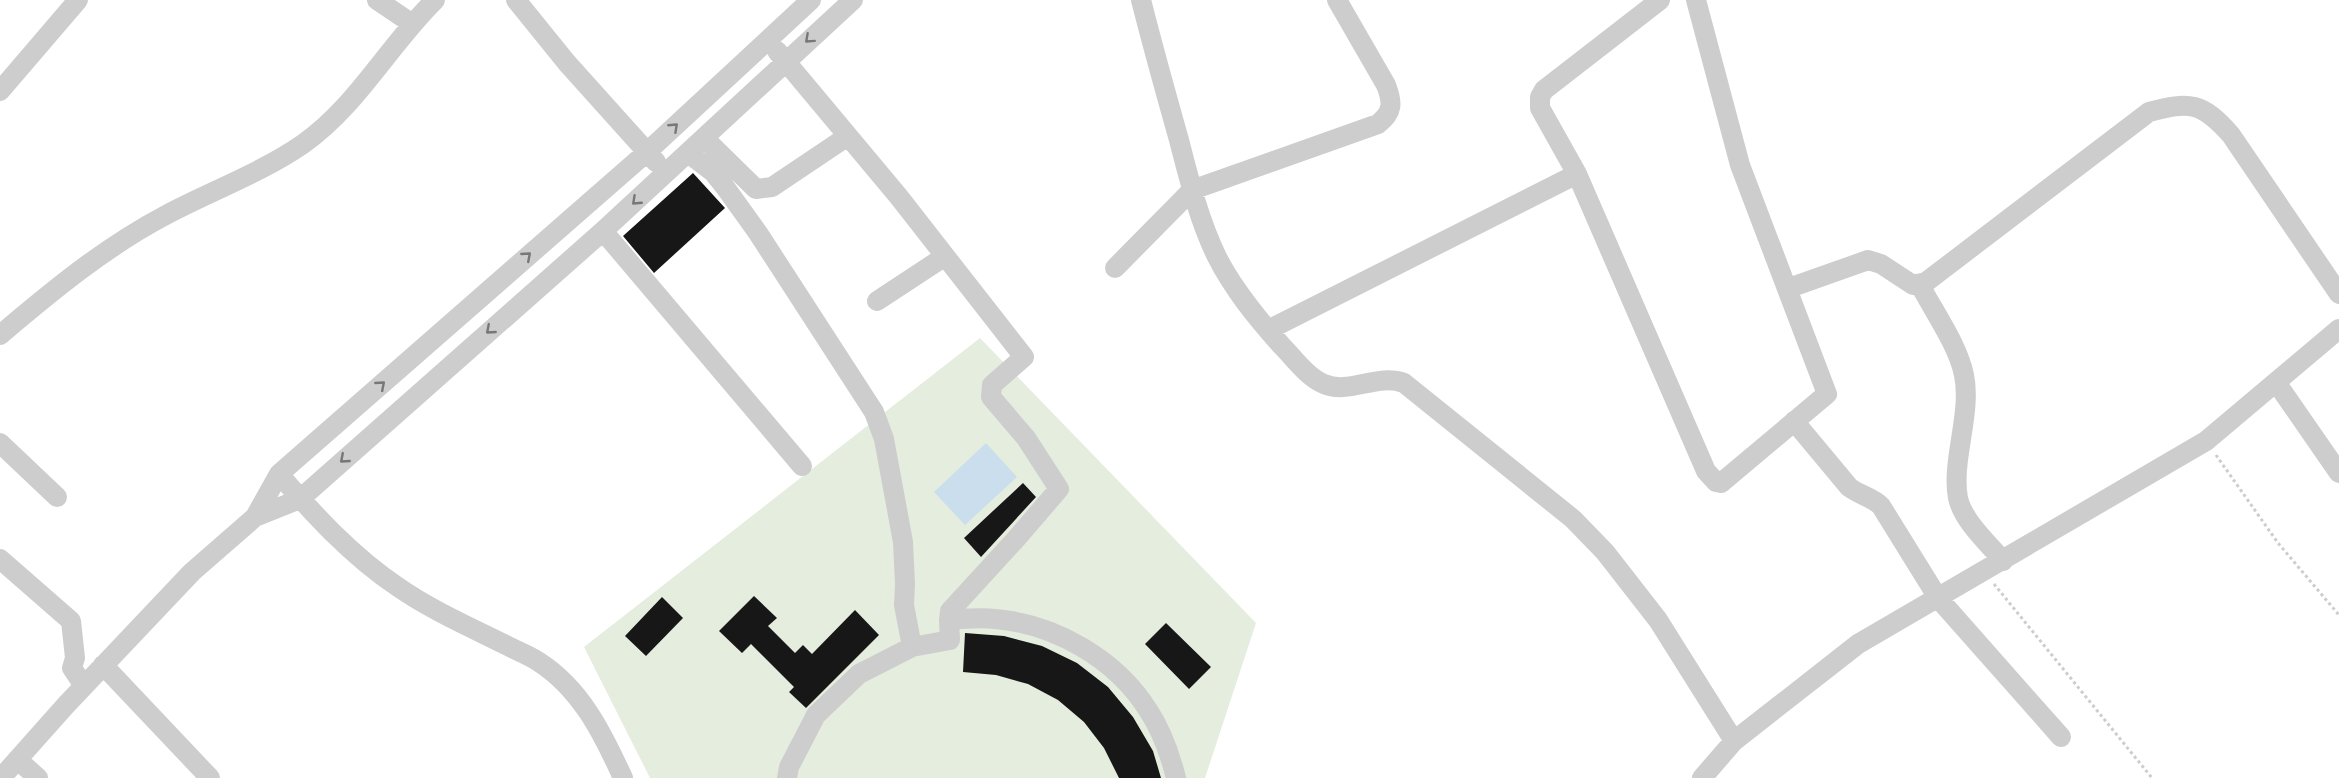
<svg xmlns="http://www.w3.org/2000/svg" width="2339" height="778" font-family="'Nunito Sans',sans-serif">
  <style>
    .green { fill: #e5edde }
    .water { fill: #cadeed }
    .building { fill: #171717 }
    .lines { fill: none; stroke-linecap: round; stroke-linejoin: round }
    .path { stroke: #cdcdcd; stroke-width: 3; stroke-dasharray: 3 3; stroke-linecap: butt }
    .minor { stroke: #cdcdcd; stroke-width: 20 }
    .oneway { stroke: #777 }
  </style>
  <rect width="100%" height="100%" fill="#fff"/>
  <path class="green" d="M980 338 1256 623 1205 778H650L584 647Z"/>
  <path class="water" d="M986 443 1017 477 965 525 934 492Z"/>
  <path class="building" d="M693 173 725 208 654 273 623 236Z
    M1023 483 1036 497 981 557 964 538Z
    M754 596 777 618 768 626 795 653 803 645 812 654 855 610 879 635 806 708 789 692 794 687 751 644 742 653 719 631Z
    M662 597 683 618 646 656 625 636Z
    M1166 623 1211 667 1189 689 1145 644Z
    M965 633 1004 636 1042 646 1077 663 1108 687 1133 717 1153 751 1161 778H1119L1104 748 1084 722 1058 700 1028 684 996 675 963 672Z"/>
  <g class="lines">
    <path class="path" d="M2216 455 2278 543 2339 615
      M1994 584 2152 778"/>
    <path class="minor" d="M377 0 411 23
      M516 0 567 63 656 162
      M1141 0C1153 47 1166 94 1179 140 1189 179 1199 220 1217 257 1233 289 1257 318 1281 345 1294 358 1307 377 1324 384 1349 395 1377 373 1404 383L1573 519 1605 552 1658 620 1734 741
      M1660 0 1544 90 1540 97V108L1577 174 1706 471 1716 482 1721 483 1827 394 1740 165 1696 0
      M777 51 899 197 1024 357 992 385 991 397 1026 438 1059 489 1016 539 950 611 949 620
      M0 91 78 0
      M704 138 756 189 772 187 848 136
      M688 153 713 172 725 187 758 233 874 412 884 439 903 542 905 584 904 605 912 647
      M603 231 802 466
      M1115 268 1192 190 1378 124C1393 112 1393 103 1386 85L1337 0
      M1920 285C1934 312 1958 345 1964 375 1972 413 1951 461 1958 498 1963 521 1988 543 2003 561
      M1789 288 1868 260 1881 264 1913 285 1926 282 2149 112C2190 101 2202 102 2231 135L2339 294
      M877 301 944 257
      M1268 330 1577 174
      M0 335C52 291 105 247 166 215 211 191 261 173 303 144 357 106 389 45 435 0
      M2276 382 2339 473
      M1794 421 1849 487C1859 495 1872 497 1881 506L1938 598 2061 737
      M0 443 57 497
      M279 474C314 515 353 557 398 587 431 610 470 627 506 645 517 651 529 655 539 662 581 689 603 734 623 778
      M255 517 300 499 603 231 853 0
      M0 559 71 621 75 658 72 668 84 686
      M103 665 210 778
      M18 760 38 778
      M1 778 66 705 192 572 255 517 279 474 647 152 811 0
      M787 778 789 767 816 715 859 674 912 647 950 640 949 620C964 619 980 617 995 619 1055 624 1116 659 1148 710 1162 731 1170 754 1176 778
      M1702 778 1734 741 1858 644 2206 441 2339 329"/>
  </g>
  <defs><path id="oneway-chevron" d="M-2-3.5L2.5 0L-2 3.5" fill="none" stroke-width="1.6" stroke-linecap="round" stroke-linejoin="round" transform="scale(1.5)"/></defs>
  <g class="oneway">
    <use href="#oneway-chevron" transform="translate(809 39) rotate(138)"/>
    <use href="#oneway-chevron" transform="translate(674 127) rotate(-43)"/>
    <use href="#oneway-chevron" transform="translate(636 201) rotate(137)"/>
    <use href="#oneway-chevron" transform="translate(527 256) rotate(-41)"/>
    <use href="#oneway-chevron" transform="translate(490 330) rotate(139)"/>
    <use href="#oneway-chevron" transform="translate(381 385) rotate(-41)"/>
    <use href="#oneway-chevron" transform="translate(344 459) rotate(139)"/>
  </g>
</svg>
